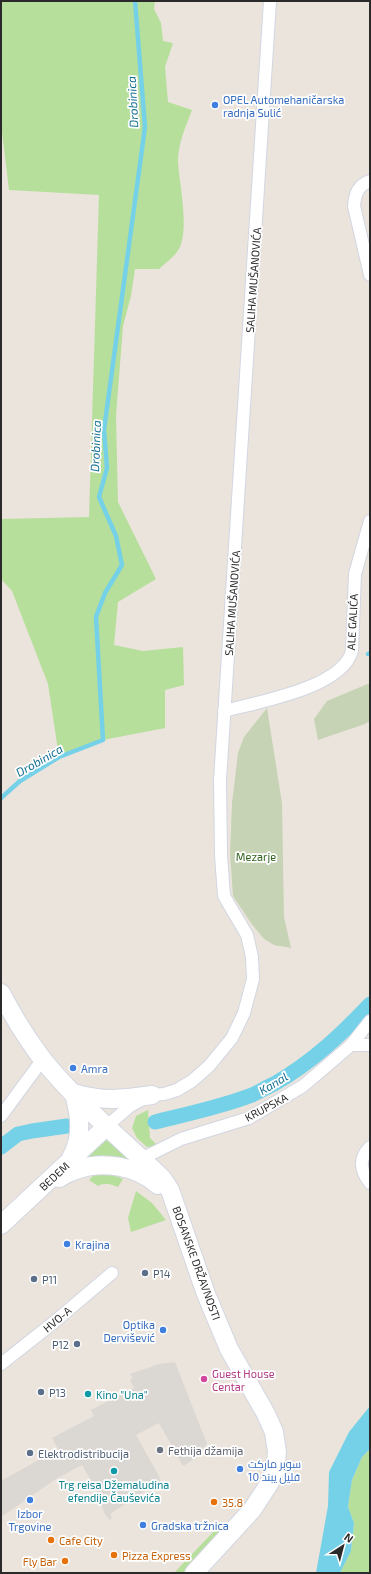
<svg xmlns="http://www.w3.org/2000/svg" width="371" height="1574" font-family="'Exo 2',Cairo,sans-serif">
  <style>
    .green { fill: #b7df9c }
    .cemetery { fill: #c6d4b5 }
    .plaza { fill: #dbd7d3 }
    .water { fill: #75d1e7 }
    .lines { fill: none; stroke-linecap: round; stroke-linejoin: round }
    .stream { stroke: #75d1e7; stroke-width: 4.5 }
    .canal { stroke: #75d1e7; stroke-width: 15 }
    .street-casing { stroke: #d2d6e2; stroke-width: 14 }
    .secondary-casing { stroke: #d2d6e2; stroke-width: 20 }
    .street { stroke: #fff; stroke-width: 12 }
    .secondary { stroke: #fff; stroke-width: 18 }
    .shop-dot { fill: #3f7fe0; stroke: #fff; stroke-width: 1.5 }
    .service-dot { fill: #5c6f8a; stroke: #fff; stroke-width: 1.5 }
    .hotel-dot { fill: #d1479c; stroke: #fff; stroke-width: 1.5 }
    .culture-dot { fill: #0f9aa8; stroke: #fff; stroke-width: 1.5 }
    .worship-dot { fill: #6b7280; stroke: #fff; stroke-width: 1.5 }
    .food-dot { fill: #e8710a; stroke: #fff; stroke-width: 1.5 }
    .labels { text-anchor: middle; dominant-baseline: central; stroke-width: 3.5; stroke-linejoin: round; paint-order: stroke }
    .shop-label { font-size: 11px; fill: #366cbe; stroke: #fff; text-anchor: start }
    .street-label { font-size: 11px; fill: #2a2a2a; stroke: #fff }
    .park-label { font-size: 11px; fill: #31621e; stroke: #fff }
    .service-label { font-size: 11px; fill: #4e5e75; stroke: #fff; text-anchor: start }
    .hotel-label { font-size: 11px; fill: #b23c85; stroke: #fff; text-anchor: start }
    .culture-label { font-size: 11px; fill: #0d838f; stroke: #fff; text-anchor: start }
    .worship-label { font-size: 11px; fill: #5b616d; stroke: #fff; text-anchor: start }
    .food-label { font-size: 11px; fill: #c56008; stroke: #fff; text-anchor: start }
    .water-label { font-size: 12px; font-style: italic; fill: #157092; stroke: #fff }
  </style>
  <rect width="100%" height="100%" fill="#ebe4dc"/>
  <path class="green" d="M1 1H155L154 9 161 23 163 41 173 43 165 67 168 102 192 110C186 126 178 143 178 161 179 184 191 233 177 252 173 258 165 263 159 269H135L131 296 123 326 116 416 118 502 156 579 118 602 114 645 143 651 183 647 184 685 165 690V728L103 740 59 757 48 684 12 591 1 579V519L89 517 99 195 9 190 1 124Z
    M148 1110 150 1138 158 1146 147 1147 137 1138 132 1128 136 1116Z
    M104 1136 132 1162 78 1163Z
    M103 1174 114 1175 123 1179 118 1187C110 1184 105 1182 98 1186L89 1180 94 1175Z
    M136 1191 152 1203 166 1220 131 1232 128 1218Z
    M370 1449V1573H340L351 1551 354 1523 348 1507 352 1480 362 1457Z
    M216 1529 221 1534 184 1573H174Z"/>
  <path class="cemetery" d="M370 683V721L365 724 318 740 314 719 327 701Z
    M267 708 282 803 284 917 291 948 274 945 264 939 251 923 233 896 230 853 232 803 238 753 244 737Z"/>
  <path class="plaza" d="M175 1362 207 1444 191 1461 183 1466 159 1423 136 1435 161 1480 110 1514 112 1518 110 1520 104 1513 99 1494 82 1465 56 1479 1 1517V1481L58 1449 52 1438 94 1416 91 1410 134 1388 130 1380 133 1378 130 1374 159 1364Z"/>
  <path class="water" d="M370 1406V1449L362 1457 352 1480 348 1507 354 1523 351 1551 340 1573H316L328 1506 329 1472 349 1432Z"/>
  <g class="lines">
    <path class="stream" d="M368 654 370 653
      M1 798 20 781 59 757 103 740 96 617 105 593 122 565 116 536 99 497 107 468 104 430 145 127 135 1"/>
    <path class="canal" d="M155 1122C187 1114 221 1107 252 1095 259 1092 267 1087 274 1084 311 1063 341 1035 370 1004
      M1 1147 18 1134 32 1131 67 1126"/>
    <g class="street-casing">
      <path id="street" d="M370 181C358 185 355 194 354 206L370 275
        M224 711C258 702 342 688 352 651L355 574 370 521
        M351 1045H370
        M1 1116 43 1059
        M107 1126 130 1106 141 1100 152 1095 164 1094 177 1090 192 1081 209 1066 232 1038 244 1013 253 979 252 957 247 935 224 896 221 855 220 780 270 1
        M370 1147C358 1159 360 1170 370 1183
        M137 1162 141 1159 181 1139 249 1118 303 1086 351 1045 370 1021
        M1 1364 53 1323 112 1273"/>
    </g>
    <g class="secondary-casing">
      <path id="secondary" d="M1 993C13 1016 27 1039 43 1060 78 1103 122 1140 162 1178L170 1190 206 1294 229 1349 266 1414 274 1432 277 1452 275 1471 269 1484 252 1510 194 1573
        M74 1093C103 1102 123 1099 152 1095
        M71 1158C83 1136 80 1116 74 1094
        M59 1178C64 1175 70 1172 76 1170 102 1160 137 1166 158 1185
        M1 1225 107 1126"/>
    </g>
    <use href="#street" class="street"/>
    <use href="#secondary" class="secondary"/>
  </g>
  <g class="shop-dot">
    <circle cx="215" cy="105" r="4"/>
    <circle cx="73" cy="1068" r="4"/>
    <circle cx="67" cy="1244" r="4"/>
    <circle cx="163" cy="1330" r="4"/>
    <circle cx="240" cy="1469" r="4"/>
    <circle cx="30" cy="1500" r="4"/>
    <circle cx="143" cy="1525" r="4"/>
  </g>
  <g class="service-dot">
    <circle cx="145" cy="1273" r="4"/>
    <circle cx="34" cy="1279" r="4"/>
    <circle cx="77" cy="1344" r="4"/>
    <circle cx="41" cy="1392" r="4"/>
    <circle cx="30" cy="1453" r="4"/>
  </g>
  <circle class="hotel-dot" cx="204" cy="1379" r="4"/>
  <g class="culture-dot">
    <circle cx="88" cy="1394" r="4"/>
    <circle cx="114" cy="1471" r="4"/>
  </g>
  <circle class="worship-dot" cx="160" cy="1450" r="4"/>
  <g class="food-dot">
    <circle cx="214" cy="1502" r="4"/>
    <circle cx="51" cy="1540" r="4"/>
    <circle cx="114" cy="1555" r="4"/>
    <circle cx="65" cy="1561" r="4"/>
  </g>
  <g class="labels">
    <g class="shop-label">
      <text x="223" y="99">OPEL Automehaničarska<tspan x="223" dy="13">radnja Sulić</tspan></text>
      <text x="81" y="1068">Amra</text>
      <text x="75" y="1244">Krajina</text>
      <text x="155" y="1324" text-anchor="end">Optika<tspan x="155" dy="13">Dervišević</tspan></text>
      <text x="248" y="1463">سوبر ماركت<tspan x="248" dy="13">10 فليل يبند</tspan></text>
      <text x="30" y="1513" text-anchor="middle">Izbor<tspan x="30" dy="13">Trgovine</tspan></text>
      <text x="151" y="1525">Gradska tržnica</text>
    </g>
    <g class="street-label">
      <text transform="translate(253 280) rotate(-86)">SALIHA MUŠANOVIĆA</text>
      <text transform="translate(232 603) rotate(-86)">SALIHA MUŠANOVIĆA</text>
      <text transform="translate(352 622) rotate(-87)">ALE GALIĆA</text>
      <text transform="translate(266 1107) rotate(-28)">KRUPSKA</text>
      <text transform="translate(54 1176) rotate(-43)">BEDEM</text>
      <text transform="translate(197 1263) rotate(70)">BOSANSKE DRŽAVNOSTI</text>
      <text transform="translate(57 1319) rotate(-40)">HVO-A</text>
    </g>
    <g class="park-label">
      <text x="256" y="856">Mezarje</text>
    </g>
    <g class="service-label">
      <text x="153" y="1273">P14</text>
      <text x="42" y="1279">P11</text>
      <text x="69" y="1344" text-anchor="end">P12</text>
      <text x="49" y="1392">P13</text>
      <text x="38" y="1453">Elektrodistribucija</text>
    </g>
    <g class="hotel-label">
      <text x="212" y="1373">Guest House<tspan x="212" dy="13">Centar</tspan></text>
    </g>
    <g class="culture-label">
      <text x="96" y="1394">Kino "Una"</text>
      <text x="114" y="1484" text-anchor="middle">Trg reisa Džemaludina<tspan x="114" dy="13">efendije Čauševića</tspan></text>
    </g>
    <g class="worship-label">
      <text x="168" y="1450">Fethija džamija</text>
    </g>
    <g class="food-label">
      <text x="222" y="1502">35.8</text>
      <text x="59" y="1540">Cafe City</text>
      <text x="122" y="1555">Pizza Express</text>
      <text x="57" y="1561" text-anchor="end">Fly Bar</text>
    </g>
    <g class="water-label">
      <text transform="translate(132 102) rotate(-93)">Drobinica</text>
      <text transform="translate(95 446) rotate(-88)">Drobinica</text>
      <text transform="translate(39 760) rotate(-30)">Drobinica</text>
      <text transform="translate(273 1083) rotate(-31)">Kanal</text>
    </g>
  </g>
  <rect width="371" height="1574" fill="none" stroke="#2a2a2a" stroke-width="4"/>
  <g transform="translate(343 1546) rotate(36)" stroke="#ffffff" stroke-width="3" paint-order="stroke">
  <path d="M0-3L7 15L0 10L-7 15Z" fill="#2a2a2a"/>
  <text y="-6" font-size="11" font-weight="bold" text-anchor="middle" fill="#2a2a2a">N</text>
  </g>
</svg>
